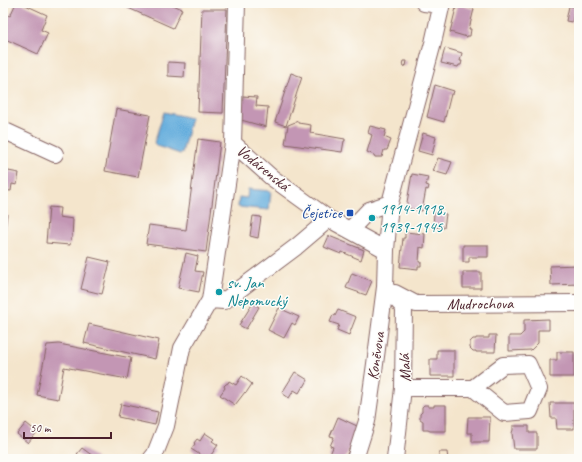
<svg xmlns="http://www.w3.org/2000/svg" width="582" height="462" font-family="Caveat,sans-serif">
  <style>
    .water { fill: #66aedd; stroke: #586684 }
    .building { fill: #c396b4 }
    .lines { fill: none; stroke-linecap: round; stroke-linejoin: round }
    .minor-casing { stroke: #866463; stroke-width: 18 }
    .minor { stroke: #fff; stroke-width: 16 }
    .transit-dot { fill: #1a4fb4; stroke: #fdfcf7; stroke-width: 1.5 }
    .culture-dot { fill: #0f9aa8; stroke: #fdfcf7; stroke-width: 1.5 }
    .labels { text-anchor: middle; dominant-baseline: central; stroke-width: 3; stroke-linejoin: round; paint-order: stroke }
    .street-label { font-size: 16px; fill: #4a1f2b; stroke: #fdfcf7 }
    .culture-label { font-size: 16px; fill: #0d838f; stroke: #fdfcf7; text-anchor: start }
    .transit-label { font-size: 16px; fill: #164399; stroke: #fdfcf7; text-anchor: end }
  </style>
  <rect width="100%" height="100%" fill="#fdfcf7"/>
  <filter id="ink" filterUnits="userSpaceOnUse"><feTurbulence type="fractalNoise" baseFrequency=".025" numOctaves="2"/><feDisplacementMap in="SourceGraphic" scale="8" xChannelSelector="R" yChannelSelector="G"/><feConvolveMatrix kernelMatrix="1 2 1 2 8 2 1 2 1" color-interpolation-filters="sRGB"/></filter>
  <filter id="wash" filterUnits="userSpaceOnUse"><feTurbulence type="fractalNoise" baseFrequency=".012" numOctaves="4" result="noise"/><feDisplacementMap in="SourceGraphic" scale="16" xChannelSelector="R" yChannelSelector="G"/><feGaussianBlur stdDeviation="0.9" result="paint"/><feColorMatrix in="noise" values="0 0 0 0 0 0 0 0 0 0 0 0 0 0 0 0 0 1.4 0 .05"/><feComposite in="paint" operator="in"/></filter>
  <g filter="url(#wash)">
    <rect width="100%" height="100%" fill="#f4e5cc"/>
    <path class="water" d="M164 112 191 118 182 153 180 154 157 146 154 143Z
      M248 189 271 191 269 210 238 207 239 197 247 198Z"/>
    <g id="blocks">
      <path class="building" d="M16 3H21L47 15 41 30 48 33 38 54 3 38V13L10 16Z
        M117 3H169L182 9 173 28Z
        M457 4 474 9 469 29H471L470 36H467V37L450 32Z
        M569 6 575 7 572 22 566 21Z
        M202 9H227L223 113 198 112Z
        M445 48 462 53 460 61H462L461 65H459L458 67 441 63Z
        M403 61H407L406 66 405 65V67L403 66V65H402Z
        M168 62 185 63 184 77 168 76Z
        M291 73 302 77 286 126 275 122Z
        M435 85 454 91 453 94H451L444 122 427 117Z
        M242 96 257 97 256 106 268 107 266 127 241 120Z
        M116 109 150 115 138 177 105 171Z
        M298 121V123L311 125 310 133 345 139V141H344L342 152 285 144 288 125Z
        M370 126 386 130 384 137 391 140 387 150H384L382 157H375L374 155 367 152 372 135 368 133Z
        M423 133 436 137 432 155 418 151Z
        M198 139 220 142 206 252 146 244 149 225 186 230Z
        M438 158 452 162 447 175 433 171Z
        M3 170 19 173 17 185 12 184 11 191 3 190Z
        M412 174 428 177 426 185 429 186 428 190 426 189 422 211 406 208Z
        M49 207 60 208 59 217 73 219 72 238H71L70 245 46 243Z
        M3 213 7 214 5 230 3 229Z
        M434 213 446 214 444 228 433 227Z
        M253 216 261 217 258 238 250 236Z
        M405 232 425 234 424 248 420 247 419 262H421V266H418V269L400 267 403 238H405Z
        M329 236 364 250 361 260 342 252 341 254 324 247Z
        M463 245H488V257H469V262H463Z
        M186 253 198 256 195 271 203 272 199 292 178 288Z
        M89 257 110 262 102 294 81 289Z
        M578 265V268H579V284L551 285 550 266Z
        M463 272H481V288H463Z
        M352 273 372 281 366 295 346 288Z
        M253 303 259 307 246 329 239 325Z
        M279 308 299 317 295 325 292 323 284 338 268 330Z
        M338 310 356 317 349 335 337 330 339 325 330 322 333 315 335 316Z
        M549 319V330H538V343L531 350 509 351V336H520L524 332V320Z
        M89 324 159 340 155 359 84 343Z
        M489 335H496L495 352H476V351H473L470 348V342L473 339H476V338H489Z
        M59 344 131 358 127 379 64 367 58 399 37 395 47 345Z
        M437 350H454V376H430V359H437Z
        M557 352H574V377H550V360H557Z
        M295 372 308 380 304 387 303 386 299 393 294 390 289 398 282 393Z
        M242 376 252 384 246 393 245 392 235 405 220 395 225 388 224 386 226 384 228 383 229 381 236 385Z
        M550 403H574V429H557L556 418H551Z
        M121 404 158 412 155 425 118 417Z
        M424 405H428V407H434V405H446V431H430L428 430H423V421L420 419V414L422 412V407Z
        M338 417 357 426 355 436 345 459H333L329 457 333 447 330 446 334 437 330 436Z
        M468 417H490L489 442H472V433H467Z
        M26 423 37 432 28 443 17 434Z
        M513 426H529V433H537V449H514L512 433 513 430Z
        M205 433 214 439 212 441 218 445 211 455 208 459 203 455 202 456 191 449 195 444 194 443 197 439 200 441Z
        M82 448 97 459H81L82 457 77 454Z
        M439 452H447L448 459H439Z"/>
    </g>
  </g>
  <g filter="url(#ink)">
    <use href="#blocks" fill-opacity="0" stroke="#866463" stroke-width="1"/>
    <g class="lines">
      <g class="minor-casing">
        <path id="minor" d="M424 3 441 5
          M3 130 55 154
          M233 143 271 177 329 219 386 250
          M350 230 369 210 390 203
          M385 287 404 308 403 388H473L504 413 530 411 539 389 528 364 503 365 473 388
          M395 293 416 304 579 303
          M210 300 224 301 296 247 329 219
          M151 459 155 454 166 426 182 348 210 300 233 143 237 3
          M355 459 367 421 375 364 385 287 386 250 390 203 433 43 442 3
          M395 459 403 388"/>
      </g>
      <use href="#minor" class="minor"/>
    </g>
  </g>
  <rect class="transit-dot" x="346" y="209" width="8" height="8" rx="2"/>
  <g class="culture-dot">
    <circle cx="372" cy="218" r="4"/>
    <circle cx="219" cy="292" r="4"/>
  </g>
  <g class="labels">
    <g class="street-label">
      <text transform="translate(263 168) rotate(39)">Vodárenská</text>
      <text transform="translate(480 304) rotate(-1)">Mudrochova</text>
      <text transform="translate(376 356) rotate(-82)">Koněvova</text>
      <text transform="translate(405 368) rotate(-93)">Malá</text>
    </g>
    <g class="culture-label">
      <text x="380" y="209">1914-1918,<tspan x="380" dy="18">1939-1945</tspan></text>
      <text x="227" y="283">sv. Jan<tspan x="227" dy="18">Nepomucký</tspan></text>
    </g>
    <g class="transit-label">
      <text x="342" y="213">Čejetice</text>
    </g>
  </g>
  <rect width="582" height="462" fill="none" stroke="#fdfcf7" stroke-width="16"/>
  <path d="M24 432v6h87v-6" fill="none" stroke="#4a1f2b" stroke-width="2"/>
  <text x="30" y="432" font-size="12" fill="#4a1f2b" stroke="#fdfcf7" stroke-width="3" paint-order="stroke">50 m</text>
</svg>
